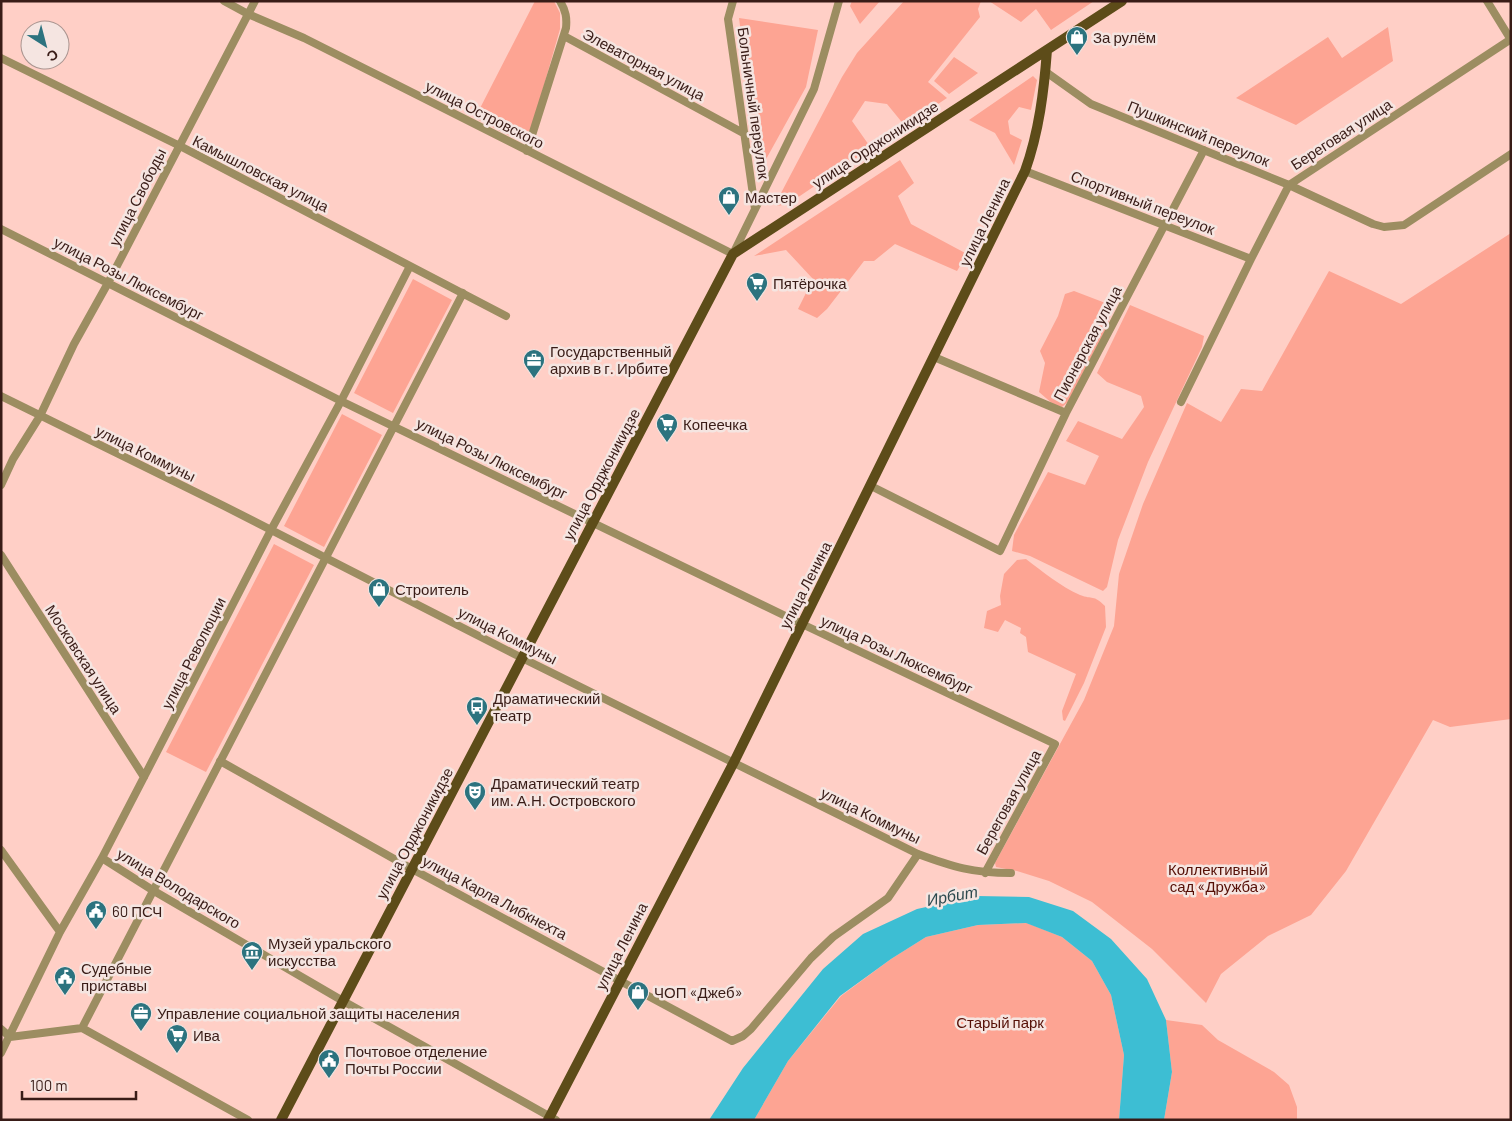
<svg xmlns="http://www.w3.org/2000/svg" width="1512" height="1121" font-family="Barlow,sans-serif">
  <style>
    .green { fill: #fda493 }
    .water { fill: #3dbed3 }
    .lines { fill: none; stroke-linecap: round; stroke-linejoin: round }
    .minor { stroke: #9c8d61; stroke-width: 8 }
    .major { stroke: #5d4c19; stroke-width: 10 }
    .labels { text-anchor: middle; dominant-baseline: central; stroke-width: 5; stroke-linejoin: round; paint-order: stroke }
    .poi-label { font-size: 15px; fill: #391c17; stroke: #f5e5e1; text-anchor: start }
    .street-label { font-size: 15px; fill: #391c17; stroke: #f5e5e1 }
    .park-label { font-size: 15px; fill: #550f06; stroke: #f5e5e1 }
    .water-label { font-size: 16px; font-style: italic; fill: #2d494e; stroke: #f5e5e1 }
  </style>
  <rect width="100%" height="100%" fill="#ffcfc6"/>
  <path class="green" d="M535 1H554L560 13V29L531 131 522 138 516 139 475 118Z
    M852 1H880L860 24 850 6Z
    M904 1H981L978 9 980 17 928 82 947 98 905 126 887 104 865 101 852 121 871 148 788 204 777 206 780 195 842 77 857 53Z
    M989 1H1094L1051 30 1036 9 1021 22Z
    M739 18 818 30 806 87 759 172Z
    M1388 27 1393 61 1296 125 1236 98 1328 37 1342 58Z
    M954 57 978 73 949 94 934 81Z
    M1033 76 1037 80 1031 110 1019 107 1008 121 1010 134 1022 140 1014 165 995 133 969 120Z
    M900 160 914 183 898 196 911 224 967 254 957 271 895 244 874 261H864L827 309 817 318 798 309 813 279 786 250 754 256Z
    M1511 233V719L1450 727 1433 720 1346 871 1311 915 1268 936 1221 974 1206 1003 1152 949 1092 902 1049 881 1017 871 996 867 995 863 1084 700 1114 626 1119 574 1143 504 1187 403 1221 422 1241 389 1262 391 1329 271 1401 304Z
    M413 279 452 300 393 413 354 393Z
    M1074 291 1108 304 1112 310 1107 327 1068 402 1062 407 1054 405 1039 392 1045 363 1040 351 1058 316 1065 294Z
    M1130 305 1204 336 1202 347 1148 462 1118 540 1107 587 1103 591 1030 556 1012 551 1014 535 1048 472 1085 485 1099 456 1066 441 1078 421 1122 439 1144 407 1141 396 1107 382 1097 373Z
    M342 414 382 435 324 547 284 526Z
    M274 544 314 565 206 772 166 752Z
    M1026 559C1043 572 1060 586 1080 595 1093 600 1093 594 1105 606L1106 627 1084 683 1065 721 1063 720 1062 711 1076 674 1028 652 1026 637 1020 633 1021 628 1005 620 998 632 984 628 987 611 1001 605 1000 596 1004 574 1017 560Z
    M1027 923 1062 937 1092 961 1111 995 1124 1055 1119 1120H754L788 1061 841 996 891 959 926 937 978 925Z
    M1166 1020 1202 1025 1218 1040 1274 1072 1289 1085 1297 1107V1120H1164L1172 1072Z"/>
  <path class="water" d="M977 896 1029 897 1073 911 1111 939 1147 979 1166 1020 1172 1072 1164 1120H1119L1124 1055 1111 995 1092 961 1062 937 1026 923 978 925 926 937 891 959 840 996 788 1061 754 1120H709L743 1068 823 969 863 934 917 909Z"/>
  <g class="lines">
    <path class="minor" d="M224 1 248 14 304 38 733 254 814 89 839 1
      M733 1 728 19 755 209
      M1487 1 1511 40
      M564 36 745 134
      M1 58 180 146 506 316
      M1046 72 1091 104 1289 185 1373 224 1384 227 1404 225 1511 154
      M527 151 566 28C567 18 566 11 560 1
      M1025 171 1251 259
      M1 229 341 401 802 624 1055 744 985 873
      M934 357 1066 413
      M1 396 224 506 522 658 918 854C953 867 973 873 1011 873
      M1181 402 1251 259 1289 185 1511 39
      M1 485 13 459 40 416 74 344 108 283 255 1
      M871 486 1000 551 1066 413 1204 150
      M1 555 144 777
      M220 761 412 869 732 1041 743 1036 751 1029 811 958 833 937 888 898 918 854
      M1 850 60 932
      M102 858 154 891 343 1001 556 1120
      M82 1028 463 293
      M1 1029 10 1037
      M10 1037 82 1028 248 1120
      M1 1053 60 932 102 858 144 777 271 530 341 401 410 266"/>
    <path class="major" d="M281 1120 733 254 1122 1
      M548 1120 734 762 1025 171C1039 132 1044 91 1047 50"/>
  </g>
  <defs>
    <g id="shop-pin" transform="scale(1.125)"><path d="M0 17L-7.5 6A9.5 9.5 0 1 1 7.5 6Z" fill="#2c737f" stroke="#f5e5e1"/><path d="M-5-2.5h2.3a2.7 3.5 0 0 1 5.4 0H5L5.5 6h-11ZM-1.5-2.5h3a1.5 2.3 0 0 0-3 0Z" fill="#fff"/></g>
    <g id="supermarket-pin" transform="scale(1.125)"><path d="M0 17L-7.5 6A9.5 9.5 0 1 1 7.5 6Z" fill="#2c737f" stroke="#f5e5e1"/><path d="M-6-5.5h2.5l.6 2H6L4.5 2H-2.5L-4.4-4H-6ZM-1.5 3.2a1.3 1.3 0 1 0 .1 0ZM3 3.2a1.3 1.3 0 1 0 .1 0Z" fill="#fff"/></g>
    <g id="office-pin" transform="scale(1.125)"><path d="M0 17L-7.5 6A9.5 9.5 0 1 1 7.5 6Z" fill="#2c737f" stroke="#f5e5e1"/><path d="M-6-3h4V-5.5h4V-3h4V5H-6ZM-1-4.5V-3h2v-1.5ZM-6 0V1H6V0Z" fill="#fff"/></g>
    <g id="bus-pin" transform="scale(1.125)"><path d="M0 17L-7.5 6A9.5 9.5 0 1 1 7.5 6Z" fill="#2c737f" stroke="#f5e5e1"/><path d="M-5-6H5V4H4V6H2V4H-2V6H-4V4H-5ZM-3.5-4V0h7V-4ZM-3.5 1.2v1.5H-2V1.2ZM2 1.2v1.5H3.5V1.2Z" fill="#fff"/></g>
    <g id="theatre-pin" transform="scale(1.125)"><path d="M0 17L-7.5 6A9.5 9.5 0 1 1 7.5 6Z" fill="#2c737f" stroke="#f5e5e1"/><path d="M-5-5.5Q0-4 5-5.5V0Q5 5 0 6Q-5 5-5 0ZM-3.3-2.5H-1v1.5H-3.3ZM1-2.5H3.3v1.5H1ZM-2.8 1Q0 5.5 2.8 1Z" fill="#fff"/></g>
    <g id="civic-pin" transform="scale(1.125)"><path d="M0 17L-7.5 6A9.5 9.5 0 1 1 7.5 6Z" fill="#2c737f" stroke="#f5e5e1"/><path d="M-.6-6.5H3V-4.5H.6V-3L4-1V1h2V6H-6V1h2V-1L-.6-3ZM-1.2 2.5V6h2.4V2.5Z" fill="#fff"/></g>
    <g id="museum-pin" transform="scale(1.125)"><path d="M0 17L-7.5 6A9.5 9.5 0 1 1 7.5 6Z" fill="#2c737f" stroke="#f5e5e1"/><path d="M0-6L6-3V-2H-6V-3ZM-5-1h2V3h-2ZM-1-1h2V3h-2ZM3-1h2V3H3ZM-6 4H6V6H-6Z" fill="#fff"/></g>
  </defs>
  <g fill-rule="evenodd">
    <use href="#shop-pin" x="1077" y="37"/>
    <use href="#shop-pin" x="729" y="197"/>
    <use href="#supermarket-pin" x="757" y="283"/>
    <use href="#office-pin" x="534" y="360"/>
    <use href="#supermarket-pin" x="667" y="424"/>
    <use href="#shop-pin" x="379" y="589"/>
    <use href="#bus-pin" x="477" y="707"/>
    <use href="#theatre-pin" x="475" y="792"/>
    <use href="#civic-pin" x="96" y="911"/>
    <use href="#museum-pin" x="252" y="952"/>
    <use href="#civic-pin" x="65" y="977"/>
    <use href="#shop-pin" x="638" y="992"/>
    <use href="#office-pin" x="141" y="1013"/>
    <use href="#supermarket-pin" x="177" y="1035"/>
    <use href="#civic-pin" x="329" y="1060"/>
  </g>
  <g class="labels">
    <g class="poi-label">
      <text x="1093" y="37">За рулём</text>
      <text x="745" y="197">Мастер</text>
      <text x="773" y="283">Пятёрочка</text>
      <text x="550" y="351">Государственный<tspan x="550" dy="17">архив в г. Ирбите</tspan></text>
      <text x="683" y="424">Копеечка</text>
      <text x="395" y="589">Строитель</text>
      <text x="493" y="698">Драматический<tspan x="493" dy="17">театр</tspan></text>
      <text x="491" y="783">Драматический театр<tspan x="491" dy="17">им. А.Н. Островского</tspan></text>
      <text x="112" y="911">60 ПСЧ</text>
      <text x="268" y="943">Музей уральского<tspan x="268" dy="17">искусства</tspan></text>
      <text x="81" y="968">Судебные<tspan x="81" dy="17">приставы</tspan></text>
      <text x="654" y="992">ЧОП «Джеб»</text>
      <text x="157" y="1013">Управление социальной защиты населения</text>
      <text x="193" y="1035">Ива</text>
      <text x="345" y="1051">Почтовое отделение<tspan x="345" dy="17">Почты России</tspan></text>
    </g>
    <g class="street-label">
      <text transform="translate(644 64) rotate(28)">Элеваторная улица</text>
      <text transform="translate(754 103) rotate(82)">Больничный переулок</text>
      <text transform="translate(485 114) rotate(27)">улица Островского</text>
      <text transform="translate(1199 133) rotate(22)">Пушкинский переулок</text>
      <text transform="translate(1341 134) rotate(-33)">Береговая улица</text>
      <text transform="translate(875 144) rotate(-33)">улица Орджоникидзе</text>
      <text transform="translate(261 173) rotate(27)">Камышловская улица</text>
      <text transform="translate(137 197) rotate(-63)">улица Свободы</text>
      <text transform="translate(1143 202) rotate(21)">Спортивный переулок</text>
      <text transform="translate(984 222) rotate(-64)">улица Ленина</text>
      <text transform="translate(129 278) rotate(27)">улица Розы Люксембург</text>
      <text transform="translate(1087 343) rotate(-62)">Пионерская улица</text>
      <text transform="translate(146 453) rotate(26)">улица Коммуны</text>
      <text transform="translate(492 458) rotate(26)">улица Розы Люксембург</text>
      <text transform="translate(601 474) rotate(-62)">улица Орджоникидзе</text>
      <text transform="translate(805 585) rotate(-63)">улица Ленина</text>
      <text transform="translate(508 635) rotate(27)">улица Коммуны</text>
      <text transform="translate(193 653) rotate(-63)">улица Революции</text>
      <text transform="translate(897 654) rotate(25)">улица Розы Люксембург</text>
      <text transform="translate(84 659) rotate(57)">Московская улица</text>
      <text transform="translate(1008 802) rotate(-61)">Береговая улица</text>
      <text transform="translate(871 815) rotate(26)">улица Коммуны</text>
      <text transform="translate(414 833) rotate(-62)">улица Орджоникидзе</text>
      <text transform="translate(179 888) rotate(31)">улица Володарского</text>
      <text transform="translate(495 897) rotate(28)">улица Карла Либкнехта</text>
      <text transform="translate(621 946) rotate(-63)">улица Ленина</text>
    </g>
    <g class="park-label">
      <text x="1218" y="869">Коллективный<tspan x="1218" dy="17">сад «Дружба»</tspan></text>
      <text x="1000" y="1022">Старый парк</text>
    </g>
    <g class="water-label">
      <text transform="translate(952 895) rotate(-10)">Ирбит</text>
    </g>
  </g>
  <rect width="1512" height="1121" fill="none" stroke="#391c17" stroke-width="5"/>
  <g transform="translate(45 45) rotate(144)"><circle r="24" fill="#f5e5e1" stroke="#aa9590"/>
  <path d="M0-4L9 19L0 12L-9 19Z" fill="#2c737f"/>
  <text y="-8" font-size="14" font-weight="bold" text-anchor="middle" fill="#391c17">С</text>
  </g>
  <path d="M22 1091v8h114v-8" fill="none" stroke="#391c17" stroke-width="2.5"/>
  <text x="30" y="1091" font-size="15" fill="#391c17" stroke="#f5e5e1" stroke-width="4" paint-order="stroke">100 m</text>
</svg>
